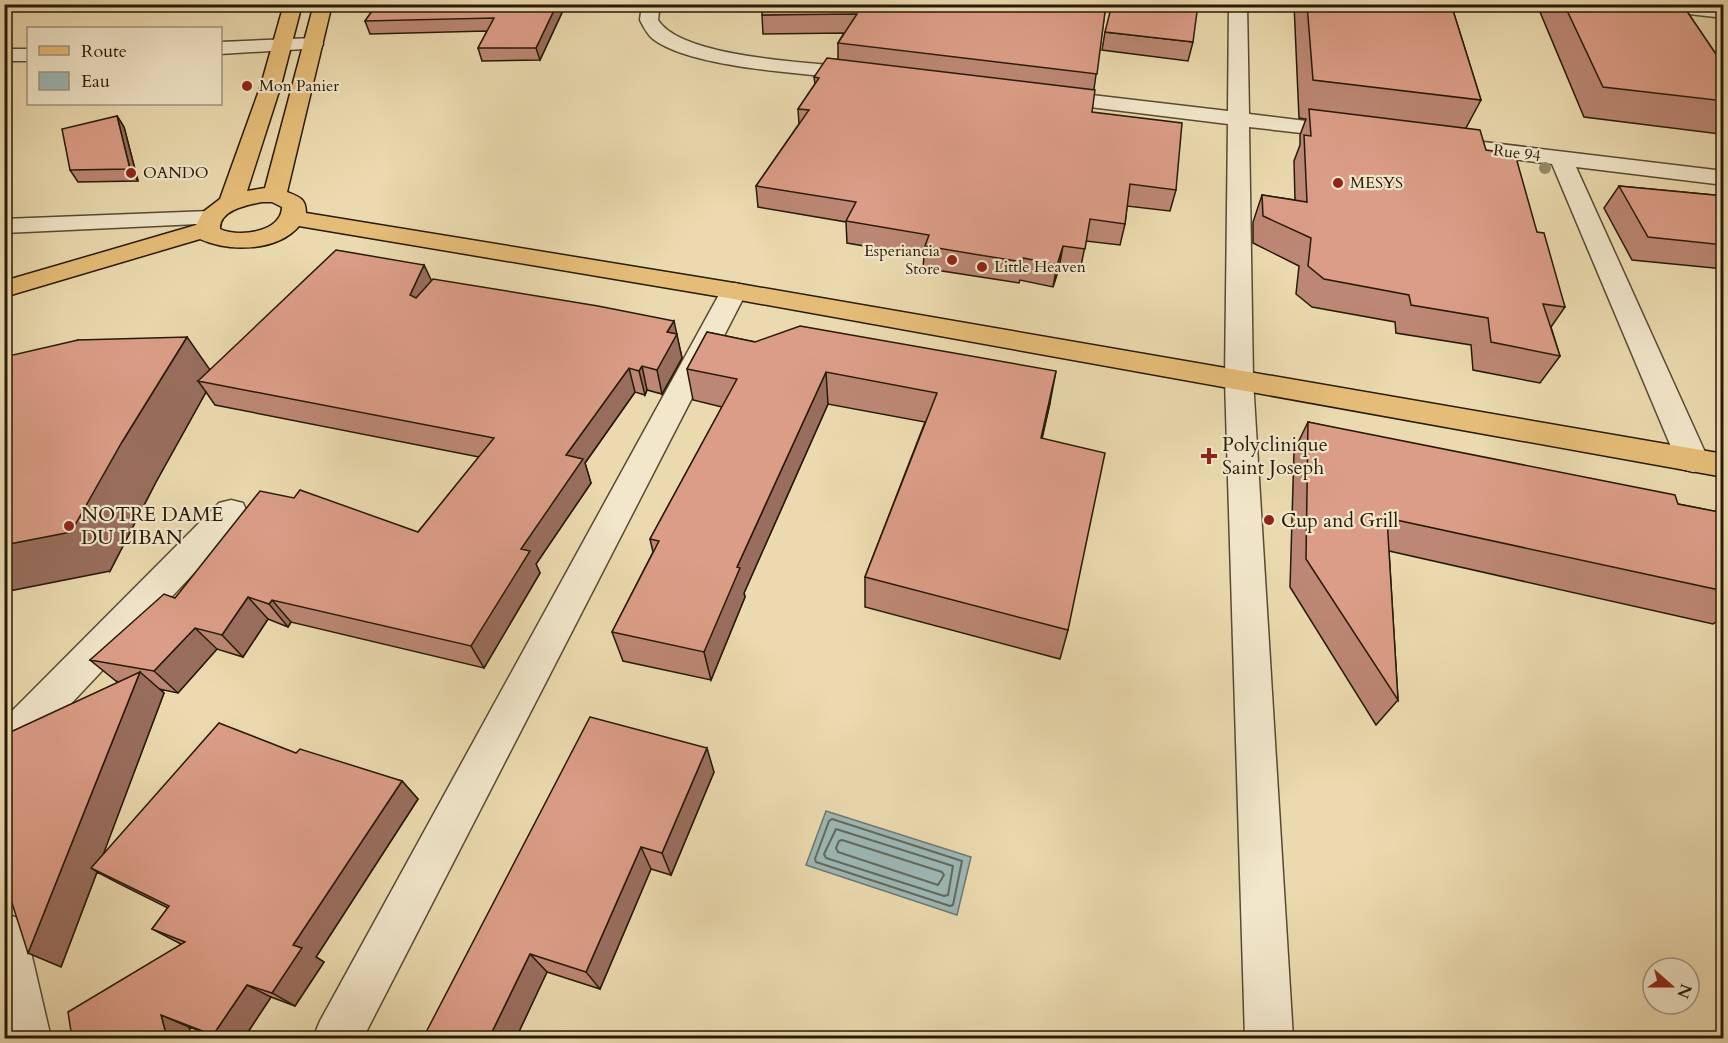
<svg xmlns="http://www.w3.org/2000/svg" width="1728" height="1043" font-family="Cardo,serif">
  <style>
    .water { fill: #9db8b6; stroke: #6e7970; stroke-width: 1.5 }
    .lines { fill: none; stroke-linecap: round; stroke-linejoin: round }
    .shore { stroke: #62695e; stroke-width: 2 }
    .minor-casing { stroke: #584a31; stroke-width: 3 }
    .major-casing { stroke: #271a07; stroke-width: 3 }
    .minor { fill: #f2e7cb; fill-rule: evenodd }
    .major { fill: #e6bd78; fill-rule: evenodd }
    .tree { fill: #968c69 }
    .wall { fill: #bc8774; stroke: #271a07; stroke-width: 1.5 }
    .shaded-wall { fill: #996e5e; stroke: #271a07; stroke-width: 1.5 }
    .building { fill: #db9d87; stroke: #271a07; stroke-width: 1.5 }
    .poi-dot { fill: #8f2418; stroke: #f2e7cb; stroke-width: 2 }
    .labels { text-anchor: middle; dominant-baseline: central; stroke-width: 4.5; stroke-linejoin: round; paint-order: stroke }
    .far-poi-label { font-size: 16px; fill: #271a07; stroke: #f2e7cb; text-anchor: start }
    .far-street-label { font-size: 16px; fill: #271a07; stroke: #f2e7cb }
    .poi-label { font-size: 20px; fill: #271a07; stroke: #f2e7cb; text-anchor: start }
  </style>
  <rect width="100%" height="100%" fill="#ebdaaf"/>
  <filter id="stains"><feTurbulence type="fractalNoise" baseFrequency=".00333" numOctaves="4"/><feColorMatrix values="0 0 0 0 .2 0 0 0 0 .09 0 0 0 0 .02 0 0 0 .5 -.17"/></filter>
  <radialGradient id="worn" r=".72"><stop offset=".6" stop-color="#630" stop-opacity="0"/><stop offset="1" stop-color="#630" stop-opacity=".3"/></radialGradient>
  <path class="water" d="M826 811 971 857 957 915 806 865Z"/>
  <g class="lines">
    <path class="shore" d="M832 819 962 861 953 905 950 906 816 862 815 859 829 821Z
      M836 829 953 866 948 895 944 896 826 858 824 854Z
      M842 840 942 872 944 875 938 885 838 852 836 848 839 841Z"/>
    <g class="minor-casing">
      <path id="minor" d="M642 4H660L658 20C682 59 819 63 864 68L871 70 874 74 871 78 864 80C813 74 692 69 653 39 647 34 643 26 640 20Z
        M1229 4H1247L1249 114 1346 126 1354 127 1357 132 1354 137 1346 138 1249 127 1253 380 1293 1038H1245L1225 380 1228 124 1049 102 1042 100 1039 96 1042 92 1049 90 1228 111Z
        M1636 4H1697L1724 8V18L1645 9Z
        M314 38 321 40 323 44 321 48 220 54V42Z
        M4 49H28V61H4Z
        M1442 137 1724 171V185L1576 167 1709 461 1704 469 1693 472 1682 469 1677 461 1552 164 1434 149 1431 144 1434 139Z
        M210 211 219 213 222 218 219 223 4 233V219Z
        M734 283 743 285 747 291 363 1038H313L320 1021 721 291 725 285Z
        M231 500 243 503 247 512 243 521 18 760 4 765V719L219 503Z
        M4 913 20 919 27 935 51 1038H4Z"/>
    </g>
    <g class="major-casing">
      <path id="major" d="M284 4H302L281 85 247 191 265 188 314 4H332L287 192C300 197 306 199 306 213L734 283 1724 454V477L734 299 299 226C277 252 228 252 200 239L4 297V281L196 225 203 212 220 199 261 85ZM262 202H272L282 207C282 232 239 238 220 229 219 210 247 205 262 202Z"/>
    </g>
    <use href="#minor" class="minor"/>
    <use href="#major" class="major"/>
  </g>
  <circle class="tree" cx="1545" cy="168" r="6"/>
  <path class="wall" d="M377 4H566L540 60 482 61 478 48 487 31 370 34 365 21Z
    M1106 4 1094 89 1092 112 1176 190 1170 211 1127 206 1125 224 1120 245 1086 241 1080 271 1059 268 1053 287 1020 280 1019 283 923 268 924 256 847 243 846 222 758 207 756 186 799 124 798 109 815 84 814 77 838 59V43L844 33 763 34 762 15Z
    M1294 4H1451L1481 100 1466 128 1486 150 1537 232 1565 307 1551 327 1560 356 1540 383 1473 370 1471 345 1396 333 1395 322 1312 307 1296 294 1299 266 1253 243V222L1262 195 1295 200 1294 161 1300 145V135L1306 119 1299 118Z
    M1544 4H1682L1724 66V128L1720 134 1584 117 1540 12Z
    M1105 32 1193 42 1188 61 1102 50Z
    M117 116 124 127 138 181 78 182 70 170Z
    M1619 186 1724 196V269L1632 260 1604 208Z
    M424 265 431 281 676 333 682 358 662 394 647 390 645 395 635 392 585 463 591 483 536 564 540 573 484 668 291 622 288 627 268 619 243 657 217 649 178 693 159 689 164 693 103 854 296 753 402 781 418 799 316 957 324 962 295 1006 271 997 244 1038H220L189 1027 192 1038H72L181 944 152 929 168 908 120 884 97 872 61 967 119 682 116 681 90 660 175 598 418 532 479 457 215 405 206 392 156 482 110 571 78 340 210 370Z
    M707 332 1050 403 1042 439 1068 630 1060 659 865 607V577L925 422 828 404 744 593 745 597 711 680 623 661 612 632 653 552 650 539 722 407 693 400 687 369Z
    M1308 422 1678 504 1724 513V616L1713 624 1389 551 1398 700 1376 725 1290 587 1294 451Z
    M714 772 671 875 651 869 600 989 547 972 516 1038H423Z"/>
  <path class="shaded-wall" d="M557 4H566L540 60 536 48Z
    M117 116 124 127 138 181 130 169Z
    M1063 246 1059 268 1053 287 1057 265Z
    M424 265 435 288 421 319 410 295Z
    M674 321 682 358 662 394 657 370 667 332Z
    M187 337 215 377 198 381 206 392 156 482 110 571 4 592V545L122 442Z
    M642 366 647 390 645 395 639 371Z
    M629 368 635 392 585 463 591 483 536 564 540 573 484 668 471 646 521 549 566 455Z
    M1056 371 1050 403 1034 470 1041 438Z
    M826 372 828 404 744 593 745 597 711 680 704 652 737 567Z
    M248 597 268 619 243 657 222 635Z
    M272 600 291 622 288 627 269 604Z
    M195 628 217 649 178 693 154 671Z
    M140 672 164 693 97 871 91 868 97 872 61 967 28 953Z
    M707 748 714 772 671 875 662 853Z
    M402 781 418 799 316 957 324 962 295 1006 272 993 293 945Z
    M641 847 651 869 600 989 586 972Z
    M530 954 547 972 516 1038H489Z
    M247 985 271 997 244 1038H222L213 1035Z
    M161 1015 189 1027 192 1038H167Z"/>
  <path class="building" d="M377 4H557L536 48H478L494 18 365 21Z
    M763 4H1106L1097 74 838 43 857 14 762 15Z
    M1112 4H1198L1193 42 1105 32Z
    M1307 4H1451L1481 100 1313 80Z
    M1564 4H1682L1724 66V101L1603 87Z
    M827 58 1095 90 1092 112 1182 123 1176 190 1130 184 1125 224 1090 219 1085 249 1063 246 1057 265 1023 258 1022 262 925 246 929 235 846 221 856 202 756 186 809 110 798 109 819 78 814 77Z
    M1309 109 1480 130 1486 150 1515 154 1537 232 1544 233 1565 307 1543 304 1560 356 1491 342 1488 318 1411 305 1409 295 1324 279 1308 266 1311 238 1263 216 1262 195 1307 202 1304 135 1311 136Z
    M117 116 130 169 70 170 62 129Z
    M1619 186 1724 196V245L1648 237Z
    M336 250 424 265 410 295 416 298 433 279 598 306 674 321 667 332 677 334 657 370 642 366 639 371 629 368 566 455 583 459 521 549 530 551 471 646 272 600 269 604 248 597 222 635 195 628 154 671 90 660 164 594 175 598 260 491 294 498 300 490 418 532 494 438 198 381Z
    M800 326 1056 371 1041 438 1105 453 1068 630 865 577 937 393 826 372 737 567 740 568 704 652 612 632 659 541 650 539 737 379 687 369 707 332 755 342Z
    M187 337 122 442 71 532 4 545V357L78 340Z
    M1308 422 1675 495 1678 504 1724 513V591L1387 518 1398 700 1306 559Z
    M140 672 28 953 4 878V735Z
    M590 717 707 748 662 853 641 847 586 972 530 954 489 1038H423Z
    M219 723 296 753 300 749 402 781 293 945 302 948 272 993 247 985 213 1035 161 1015 167 1038H72L68 1012 185 942 152 929 169 906 91 868Z"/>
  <g class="poi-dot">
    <circle cx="247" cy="86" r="6"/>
    <circle cx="131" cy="173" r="6"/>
    <circle cx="1338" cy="183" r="6"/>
    <circle cx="952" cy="260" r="6"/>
    <circle cx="982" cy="267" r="6"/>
    <path d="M1206 447h6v6h6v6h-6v6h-6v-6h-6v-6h6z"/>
    <circle cx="1269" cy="520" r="6"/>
    <circle cx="69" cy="526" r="6"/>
  </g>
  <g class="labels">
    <g class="far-poi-label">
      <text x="259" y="86">Mon Panier</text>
      <text x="143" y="173">OANDO</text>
      <text x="1350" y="183">MESYS</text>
      <text x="940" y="251" text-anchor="end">Esperiancia<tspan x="940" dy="18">Store</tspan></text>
      <text x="994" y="267">Little Heaven</text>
    </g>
    <g class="far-street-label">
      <text transform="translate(1517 153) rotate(7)">Rue 94</text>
    </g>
    <g class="poi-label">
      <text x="1222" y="444">Polyclinique<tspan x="1222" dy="23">Saint Joseph</tspan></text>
      <text x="81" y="514">NOTRE DAME<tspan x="81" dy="23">DU LIBAN</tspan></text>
      <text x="1281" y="520">Cup and Grill</text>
    </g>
  </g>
  <rect width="1728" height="1043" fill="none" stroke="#ebdaaf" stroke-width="24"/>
  <rect x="6" y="6" width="1716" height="1031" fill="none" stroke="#271a07" stroke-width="3"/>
  <rect x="12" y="12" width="1704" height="1019" fill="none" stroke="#271a07" stroke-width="1.5"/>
  <rect x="27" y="27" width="195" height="78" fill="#f2e7cb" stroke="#a1957d" stroke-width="1.5"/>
  <rect x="39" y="46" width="30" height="9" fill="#e6bd78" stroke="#a1957d" stroke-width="1.5"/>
  <text x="81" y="57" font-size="18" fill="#271a07">Route</text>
  <rect x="39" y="72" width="30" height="18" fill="#9db8b6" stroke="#a1957d" stroke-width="1.5"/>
  <text x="81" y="87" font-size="18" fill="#271a07">Eau</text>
  <g transform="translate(1671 986) rotate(111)"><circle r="28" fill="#f2e7cb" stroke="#a1957d" stroke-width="1.5"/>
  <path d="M0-4.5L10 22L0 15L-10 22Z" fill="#8f2418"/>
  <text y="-9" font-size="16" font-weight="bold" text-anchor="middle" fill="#271a07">N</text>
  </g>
  <rect width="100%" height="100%" filter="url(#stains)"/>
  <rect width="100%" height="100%" fill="url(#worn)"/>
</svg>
